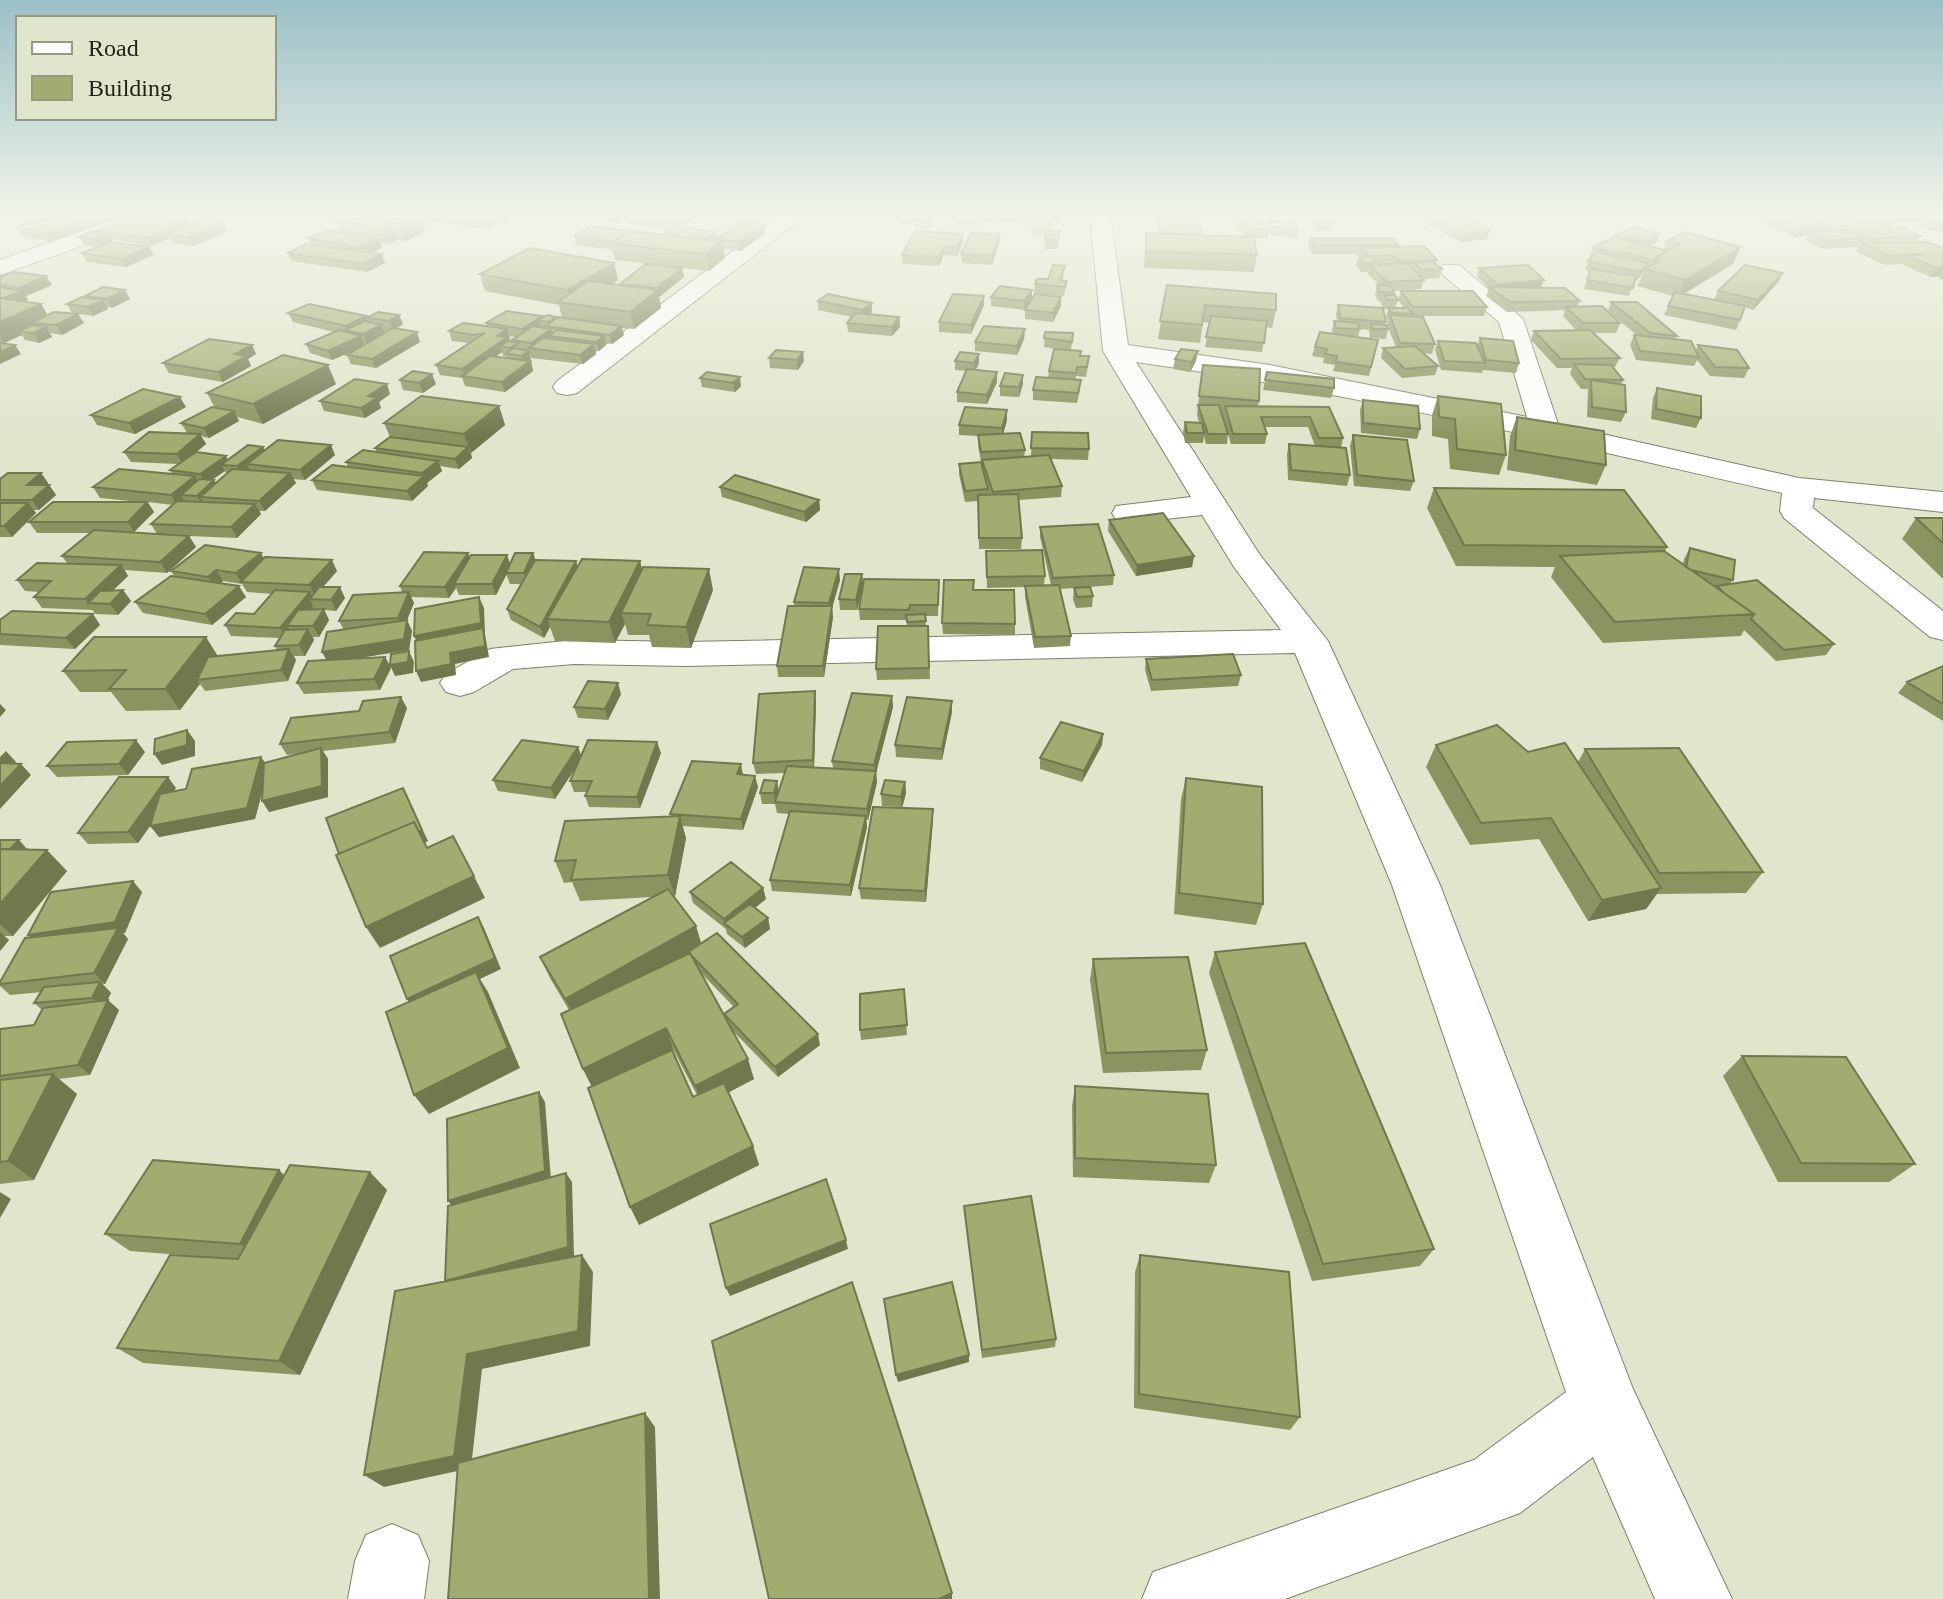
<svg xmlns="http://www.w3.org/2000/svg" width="1943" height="1599" font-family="Georgia,serif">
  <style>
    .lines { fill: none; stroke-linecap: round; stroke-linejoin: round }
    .minor-casing { stroke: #7d826b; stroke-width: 2 }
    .minor { fill: #fff; fill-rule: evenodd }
    .wall { fill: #8a9460; fill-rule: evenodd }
    .shaded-wall { fill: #71784e }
    .building { fill: #a1ac70; stroke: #71784e; stroke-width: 2 }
  </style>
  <rect width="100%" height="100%" fill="#e0e6cc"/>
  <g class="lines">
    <g class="minor-casing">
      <path id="minor" d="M132 214H163L160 218 0 275V260Z
        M783 214H807L577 393 567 395 557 393 553 387 557 381Z
        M1090 214H1110L1128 345 1270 365 1527 417 1499 322 1443 275 1440 270 1443 265H1459L1523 319 1558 424 1799 478 1943 492V512L1814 498 1813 508 1943 611V640L1930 637 1784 518 1780 511 1782 493C1568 444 1354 393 1136 362L1260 555 1328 641 1440 885 1633 1389 1732 1599H1655L1593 1457 1520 1513 1285 1599H1142L1153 1572 1474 1460 1566 1392 1392 885 1295 653 686 666 574 664 513 669 474 692 460 696 446 692 440 683 446 674 490 649 574 640 686 642 1281 630 1234 567 1202 515 1128 523 1116 520 1112 513 1116 506 1191 497 1103 351Z
        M392 1524 418 1535 429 1561 424 1599H348L355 1561 366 1535Z"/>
    </g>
    <use href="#minor" class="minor"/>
  </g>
  <path class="wall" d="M61 214H136L112 223 102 221 103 223 51 242 21 236 16 227Z
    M178 214H232L212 220Z
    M352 214H514L489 229 431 222 423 227 425 232 406 241 398 240 389 244 380 243 382 248 371 253 385 263 367 272 291 261 288 253 310 244 308 238 340 232 335 221Z
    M584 214H704L681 227 717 238 765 234 740 251 723 248 725 258 709 271 615 260 613 250 576 245 574 236 665 235 664 231 667 229 626 223 625 217 615 222 585 217Z
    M915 214V218L936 217 929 229 915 228 914 220 913 224H900V215Z
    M957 214H999L996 222H983L981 226 956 225V217Z
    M1000 214H1034L1031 224 1000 222Z
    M1037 214H1059L1057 222 1052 221 1050 231H1060L1058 249H1044L1046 235 1032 234V226Z
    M1156 214H1197L1203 235 1246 237 1231 220 1226 221 1222 214H1255L1267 227 1268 221 1298 229 1297 238 1272 235 1269 233 1268 238 1254 239 1257 255 1254 272 1144 268 1146 233 1158 234Z
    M1425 214 1487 239 1461 242 1423 222Z
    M1748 214H1845L1847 216 1848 214H1943V231H1934L1919 225 1922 220 1894 224 1892 228 1920 236 1916 242 1943 248V280L1939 278 1940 276 1931 277 1903 265 1904 264 1885 265 1856 252 1859 245 1858 247 1823 249 1805 240 1808 235 1795 237 1747 216Z
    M1314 219 1334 221 1332 230 1316 231 1312 227Z
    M188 221 190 225 224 222 228 231 193 246 173 243 170 238 151 246 111 239 113 242 149 247 154 255 126 267 87 262 82 253 96 247 84 245 79 237 100 233 98 230Z
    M1684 232 1733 264 1683 294 1714 300 1718 291 1778 282 1753 310 1744 307 1740 320 1736 330 1664 315 1673 296 1637 286 1644 272 1636 281H1635L1629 296 1584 289 1590 271 1585 270 1588 261 1592 256H1590L1593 247 1615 237 1616 235 1660 234 1656 242 1649 246 1663 250 1667 241Z
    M1000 234 999 243 992 265 962 263 961 254Z
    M1310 238 1398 245V247L1437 260 1435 264 1442 269 1439 278 1423 279 1424 280 1421 289 1393 291V295L1398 300 1395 308H1404L1398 300 1401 291 1487 307 1484 316H1412L1435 344 1432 354 1424 353 1438 366 1435 375 1402 378 1381 358 1383 348 1396 347 1387 325 1388 321 1386 317 1388 309H1384L1381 304 1382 302 1378 301 1375 294 1377 285H1379L1368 274V272H1361L1356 265 1360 254H1312L1308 246Z
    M963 242 957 256 944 255 939 266 902 264V255Z
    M614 263 618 280 610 284 620 285V284L682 268 684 277 659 297 661 308 634 329 622 328 624 335 612 344 606 343V345L599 351H595L596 354 583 364 531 358 529 352 533 371 505 392 465 386 462 378 440 375 436 365 469 343 452 341 449 331 487 327 486 323 543 318H562L559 305 485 291 480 274ZM509 336 516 337 512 340V342H509L508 340 510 339ZM502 352 503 356 507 357 508 358 496 357Z
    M1479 268 1580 301 1577 307 1608 311 1611 302 1677 336 1675 339 1696 350 1698 345 1749 368 1744 378 1710 376 1697 360 1694 366 1636 360 1630 345 1634 335 1638 336 1609 312 1620 323 1616 333H1593L1620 358 1615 367H1613L1623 380 1621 385 1626 412 1621 422 1587 417 1588 389H1581L1570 374 1572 368H1557L1531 340 1534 331 1576 330 1563 316 1565 310 1507 312 1486 296 1489 288 1477 277Z
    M0 273 2 276 52 285 26 296 28 300 24 301 41 304 47 315 84 323 62 335 50 333 52 337 39 343 25 340 22 335 4 343 0 342Z
    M1064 274 1062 280 1067 281 1064 296 1034 293 1035 284Z
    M1167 285 1276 310 1272 328 1266 327 1262 352 1205 347 1210 323 1203 322 1200 343 1158 339Z
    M1032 290V299L1024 310 991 306V297Z
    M85 296 130 299 112 308 107 307 108 309 93 316 72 313 67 304 86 297Z
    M984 296V305L971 334 939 332V322Z
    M1061 297V306L1053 322 1025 319V310Z
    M818 301 872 312 870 314 899 317 900 327 892 336 848 332 847 323 852 317 818 310Z
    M1338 305 1386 322 1385 325 1388 329 1386 339 1370 338 1369 330 1360 329 1358 337 1378 340 1369 376 1333 371 1335 365 1323 363 1324 358 1312 356 1315 347 1333 334 1332 330 1334 321H1337L1336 314Z
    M288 313 366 316 367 318 399 315 403 324 396 329 420 342 376 368 351 364 347 355 358 349 332 360 310 353 306 344 334 332 293 322Z
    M1025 329 1024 339 1017 355 975 351V342Z
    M1045 332 1073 333 1071 350 1080 356 1088 366 1086 377 1076 376V380L1080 390 1077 403 1033 400V390L1048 378 1049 371 1062 350 1044 347Z
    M1480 338 1519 363 1516 373 1483 370 1482 373 1441 370 1435 350 1438 341 1477 345Z
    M252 345 256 354 248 359 251 366 223 382 169 373 163 363Z
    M979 354V363L976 370 997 372V382L987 404 957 402V392L966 371 955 370V361Z
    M769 358 804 361 798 370 770 368Z
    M1175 359 1196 361 1190 372 1173 369Z
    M1203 365 1259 401 1258 406 1329 407 1343 438 1341 448 1350 475 1347 486 1288 480 1287 454 1289 444 1315 446 1308 427H1264L1267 434 1265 444H1231L1228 434 1227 444H1206L1204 436 1203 443H1185L1183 432 1185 422H1199L1197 415Z
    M707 372 741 386 735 392 702 387 700 378Z
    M1267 372 1334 388 1331 398 1263 390Z
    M1023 375V384L1019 397 1000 396V386Z
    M400 380 436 384 423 393 403 390Z
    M336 384 263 424 237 417 239 421 209 438 201 436 206 444 196 452 228 460 263 447 265 450 335 455 305 480 293 479 296 483 265 511H259L261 514 237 538 189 536 196 547 167 573 125 570 128 576 112 591 123 590 131 601 118 615 96 614 92 610 42 608 34 597 40 592 25 591 17 580 67 563 62 556 91 533H37L29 522 140 502 100 498 93 487 172 474 170 470 178 464 131 462 124 452 187 433 181 423 215 408 207 393ZM225 471 227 474 216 483 213 479ZM148 502 173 505 151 524 157 534 134 532 154 512Z
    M1657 388 1701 418 1696 428 1651 419 1653 398Z
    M390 394 379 402 381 408 365 418 324 411 320 401Z
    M1438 396 1506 455 1499 475 1450 469 1448 439 1432 436V415Z
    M1363 400 1420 429 1417 439 1361 433 1360 410Z
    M499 406 505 425 471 453 472 458 459 469 440 466 442 471 427 483 428 486 412 501 317 490 312 480 348 467 346 462 377 452 375 448 390 437 384 423Z
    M186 407 135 434 97 425 91 415Z
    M1007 410V420L1003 434 1025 450 1024 457H1031L1032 432 1089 449 1088 460 1051 459 1062 486 1061 497 1019 500 1022 538 1021 549H979L978 501 965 502 959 474V464L982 468V462H981L978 445V436L959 435V425Z
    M1517 417 1606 465 1597 485 1507 470 1510 436Z
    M1353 435 1414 481 1410 491 1354 486 1350 446Z
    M41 473 48 483 47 485H49L56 495 39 510H34L36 513 12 537H0V479Z
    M720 487 819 500 820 510 806 522 722 497Z
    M1434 488 1667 547 1665 552 1683 564 1684 559 1690 548 1733 580 1730 584 1834 644 1826 655 1776 661 1744 630 1741 636 1603 643 1551 577 1555 567 1456 566 1427 508Z
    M1916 518H1943V579L1902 539Z
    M1109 520 1194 556 1192 567 1136 576 1108 531Z
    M1040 527 1114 575 1113 585 1090 587 1093 596 1092 607 1076 608 1073 599 1074 588 1060 589 1071 636 1070 646 1034 648 1025 597V587L987 588 986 551 1045 576 1044 585H1051L1040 537Z
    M533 553 535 560 576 561 577 567 640 561 642 570 713 590 691 648 652 647 649 635H628L625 624 615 643 555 641 550 627 544 638 511 620 507 609 521 584H510L506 574 496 595H459L456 588 449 598 411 597 414 603 407 620 412 631 409 650 351 659 385 657 391 668 380 690 304 694 297 683 327 660 344 630 339 621 402 592 400 586 470 558 510 564Z
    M264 558 337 571 323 587 345 598 336 611 324 610 329 620 319 637H313L314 640 305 656H294L296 660 288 681 205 691 200 684 180 710 126 711 111 692H80L63 671 277 650 275 646 280 638 231 636 225 625 254 614 272 594 247 592 242 584 223 581 220 583 246 597 212 625 143 613 135 602 174 576 171 571Z
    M862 574 863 585 857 610H840L839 599Z
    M840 580 832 608 833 617 824 677H778L777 666 794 606V602Z
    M939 580 938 616H925L926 626H928L930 679 877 680 876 669 907 626V620H860L859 609Z
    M0 620 100 625 75 649 0 645Z
    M942 623 1015 624V635L943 634Z
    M1146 659 1241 675 1238 686 1151 691 1145 670Z
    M1943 666V721L1898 693 1907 682Z
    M621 694 608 720 578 718 574 707Z
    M892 696 893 707 876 773 877 782 868 820H866L867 827 851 896 772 891 770 880 789 814 777 813 775 804H762L760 793 779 790 784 773 756 774 753 763 816 702 814 767 833 768 832 761Z
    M952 701V712L942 760 896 757 895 745Z
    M407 708 395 743 323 751 328 759V797L269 812 262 791 255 819 159 837 151 825 138 843 88 844 78 833 176 788 174 791 186 789 265 763 302 753 287 755 280 744Z
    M1103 734 1102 745 1082 782 1040 769V758Z
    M1436 745 1528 752 1578 762 1585 749 1763 872 1746 893 1657 894 1646 909 1588 921 1539 839 1470 845 1426 767Z
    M578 747 581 756 661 753 640 808 589 807 585 796 587 792H574L570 781 576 767 555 799 498 791 493 780Z
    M145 752 128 775 57 777 47 766Z
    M743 775 758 787 743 830 682 826 686 838 675 896H674L696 926 701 943 820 1045 778 1077 732 1030 754 1079 728 1092 753 1146 759 1165 639 1225 592 1087 583 1069 569 1010 550 978 540 957 652 897 580 901 572 882 564 883 555 861 671 817 670 814ZM701 973 734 1007 725 1016ZM673 1049 697 1095 693 1097 653 1059Z
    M1186 778 1263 904 1256 925 1174 914 1181 799Z
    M905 782 906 793 902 808 933 820 926 902 861 899 859 888 900 807 882 806 881 794Z
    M0 840 28 849 67 871 13 936H4L9 940 0 951Z
    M763 888 766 899 755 908 768 918 770 929 745 948 727 934 726 929 693 903 690 892Z
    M142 892 125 933H123L128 939 105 984H103L111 993 107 1000 119 1010 90 1075 59 1079 77 1094 34 1180 0 1184V1029L34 1025 42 1010 34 1003 42 992 10 995 0 986V982L31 937 28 935Z
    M1215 952 1434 1249 1420 1266 1312 1281 1209 973Z
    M1093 959 1207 1050 1201 1070 1103 1073 1090 980Z
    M904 989 907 1035 861 1040 860 1030Z
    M1742 1056 1915 1164 1889 1182H1778L1723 1076Z
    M1075 1086 1216 1165 1209 1183 1073 1177 1072 1106Z
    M279 1170 284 1176 387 1190 300 1375 143 1363 117 1348 232 1259 130 1251 105 1234Z
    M964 1206 1056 1339 1055 1347 982 1358Z
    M1140 1255 1300 1417 1290 1430 1134 1408 1135 1272Z"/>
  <path class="shaded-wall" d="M109 214H136L112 223 107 215Z
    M210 214H232L212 220Z
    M412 214H429L431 222 423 227 425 232 406 241 401 225Z
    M485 214H514L489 229Z
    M613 214H625V217L615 222Z
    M672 214H704L675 230Z
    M933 214H936V217L929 229V221Z
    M1910 214H1929L1927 218 1924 216 1922 220 1894 224 1897 220 1892 221 1895 216Z
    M99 215 103 223 51 242 46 233Z
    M1821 219 1817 226 1826 225 1822 233 1809 232 1808 235 1795 237 1799 228 1814 220Z
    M188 221 192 230 168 234 170 238 151 246 146 238Z
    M224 222 228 231 193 246 189 237Z
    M392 223 398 240 389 244 383 228Z
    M764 225 765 234 740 251 738 242Z
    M1490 230 1487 239 1461 242 1464 234Z
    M716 232 717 241H703Z
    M108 234 113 242 100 248 95 239Z
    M963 234V242L957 256V247Z
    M1000 234 999 243 992 265V256Z
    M1660 234 1656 242 1639 251 1643 242Z
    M379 240 382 248 361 257 358 248Z
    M722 241 725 258 709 271 706 254Z
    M944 246V255L939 266 938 257Z
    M149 247 154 255 126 267 122 259Z
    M1741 247 1733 264 1677 298 1685 280Z
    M382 254 385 263 367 272 363 264Z
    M614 263 618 280 576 304H571L567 290Z
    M1648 263 1644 271 1636 281 1640 272Z
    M1943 267V272L1940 276 1931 277 1936 268Z
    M682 268 684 277 659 297 657 288Z
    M1783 273 1778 282 1753 310 1758 300Z
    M46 276 52 285 26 296 28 300 4 310 0 300 21 291 19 288Z
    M1544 280 1540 289 1496 292 1498 285Z
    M125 290 130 299 112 308 107 299Z
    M658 290 661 308 634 329 630 312Z
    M1032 290V299L1024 310V301Z
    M984 296V305L971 334V325Z
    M1061 297V306L1053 322V313Z
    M103 300 108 309 93 316 88 307Z
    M872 303V312L863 320 862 310Z
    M41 304 52 322 31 323 36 329 19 331 22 335 4 343 0 337V322Z
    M78 314 84 323 62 335 56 325Z
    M399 315 403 324 393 330 389 321Z
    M366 316 370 326 347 330 346 326Z
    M542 316 544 321 539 320 541 328 525 338 522 329Z
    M899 317 900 327 892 336V327Z
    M381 325 385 335 367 344 363 334Z
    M621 326 624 335 612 344 610 335Z
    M46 327 52 337 39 343 33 333Z
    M507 329 510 339 508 340 510 347 500 346 502 352 467 377H465L462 369 497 336Z
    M551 329 553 337 549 336 550 341 533 349 531 343Z
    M1025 329 1024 339 1017 355V346Z
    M417 332 420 342 376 368 372 359Z
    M361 336 364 346 332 360 328 351Z
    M604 336 606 345 599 351 596 342Z
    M594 344 596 354 583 364 580 355Z
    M15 345 21 354 0 364V352Z
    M252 345 256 354 248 359 251 366 223 382 218 372 235 354Z
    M529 351 533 371 505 392 502 382 524 366 521 356Z
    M1198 351 1196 361 1190 372 1191 362Z
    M803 352 804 361 798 370 797 360Z
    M979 354V363L974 372V363Z
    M328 365 336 384 263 424 253 404Z
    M997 372V382L987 404V395Z
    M432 374 436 384 423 393 419 383Z
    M1023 375V384L1019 397V387Z
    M740 377 741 386 735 392 733 383Z
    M387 384 390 394 379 402 381 408 365 418 361 408 368 396Z
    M180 397 186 407 135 434 129 423Z
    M499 406 505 425 471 453 464 434Z
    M1007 410V420L1002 438V428Z
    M234 411 239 421 209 438 204 428Z
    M200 434 206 444 182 464 177 454Z
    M331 445 335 455 305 480 300 470Z
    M263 447 268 457 247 464 250 471 242 477 237 466Z
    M468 447 472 458 459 469 455 459Z
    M226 456 231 466 221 465 225 471 206 484 200 474Z
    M438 461 442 471 427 483 428 486 412 501 407 491 423 476 422 473Z
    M41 473 48 483 35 495 27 485Z
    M290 473 296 483 265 511 259 501Z
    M195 476 201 486 181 495 184 500 177 505 171 495Z
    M214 480 220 490 200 497 205 504 203 506 197 496Z
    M49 485 56 495 39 510 32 500Z
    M819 500 820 510 806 522 804 512Z
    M147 502 154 512 134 532 128 522Z
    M28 503 36 513 12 537 4 526Z
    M255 504 261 514 237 538 231 527Z
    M189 536 196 547 167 573 160 562Z
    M261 553 267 564 241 582 242 584 236 573Z
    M468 553 472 563 454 584 456 588 449 598 445 587Z
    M533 553 537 564 528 584 524 573Z
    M507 555 511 566 496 595 492 584Z
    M1194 556 1192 567 1136 576 1137 565Z
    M332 560 337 571 315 596 309 585Z
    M576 561 579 572 547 619 550 627 544 638 540 627Z
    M640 561 645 582 621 613 625 624 615 643 609 622Z
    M121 565 128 576 99 604 88 603 85 599Z
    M709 569 713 590 691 648 686 627Z
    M839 569 840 580 832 608 833 617 824 677 823 666 830 614 829 603Z
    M216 570 223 581 215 588 208 577Z
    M862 574 863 585 857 610 856 600Z
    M239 586 246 597 212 625 205 614Z
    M340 587 345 598 336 611 331 600Z
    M123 590 131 601 118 615 110 604Z
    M310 592 314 599H310L313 606 297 626H287L291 633 286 639 280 628Z
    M409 592 414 603 403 629 398 618Z
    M479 597 484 608 485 634 489 657 455 664 456 675 421 682 416 671 450 653 419 647 414 636Z
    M324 609 329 620 319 637 313 626Z
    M93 614 100 625 75 649 66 638Z
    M407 620 412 631 409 650 328 663 322 652Z
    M308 629 314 640 305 656 299 645Z
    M206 637 219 658 197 680 200 684 180 710 165 689Z
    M289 649 296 660 288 681 281 670Z
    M409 651 414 662 413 673 395 676 390 665Z
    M385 657 391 668 380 690 374 679Z
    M618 683 621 694 608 720 605 709Z
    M815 691 816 702 814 771 813 760Z
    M892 696 893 707 876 773 877 782 868 820 867 809 875 774 874 765Z
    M401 697 407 708 395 743 389 732Z
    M952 701V712L942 760V749Z
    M0 704 6 710 0 717Z
    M187 730 195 741V756L162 765 154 754Z
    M1103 734 1102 745 1082 782 1084 771Z
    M136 740 145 752 128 775 119 764Z
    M657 742 661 753 640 808 637 797Z
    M578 747 582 758 555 799 551 788Z
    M321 748 328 759V797L269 812 262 801Z
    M6 751 16 762 4 774 0 769V757Z
    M261 757 269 768 255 819 159 837 150 826Z
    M21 764 31 775 0 809V786Z
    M741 764 743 775 737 774Z
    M755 776 758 787 743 830 741 819Z
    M168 777 176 788 138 843 128 832Z
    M777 781 779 792 776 804 774 793Z
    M905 782 906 793 902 808 901 797Z
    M403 788 428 841 425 843 439 870 342 862Z
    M933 809V820L926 902 925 891Z
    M680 816 686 838 675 896 668 875Z
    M866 816 867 827 851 896 850 885Z
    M19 840 29 851 5 855Z
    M47 850 67 871 13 936 0 924V904Z
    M474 876 485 898 380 948 366 927Z
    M133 881 142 892 125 933H123L128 939 105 984 94 973 40 946 28 935Z
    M763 888 766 899 730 928 725 924 724 919Z
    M1661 888 1646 909 1588 921 1602 900Z
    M478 917 484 928 501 969 480 979 488 992 520 1068 429 1114 414 1095V1010L407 999Z
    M768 918 770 929 745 948 742 937Z
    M696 926 702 947 688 952 689 955 575 1019 565 999Z
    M0 932 9 940 0 951Z
    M100 982 111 993 103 1008 92 998Z
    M108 1000 119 1010 90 1075 78 1065Z
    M666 1028 673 1049 593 1089 583 1069Z
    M818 1034 820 1045 778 1077 775 1067Z
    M748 1059 754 1079 703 1106 695 1086Z
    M53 1074 77 1094 34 1180 8 1161Z
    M539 1092 545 1102 551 1180 455 1210 448 1201Z
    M753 1146 759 1165 639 1225 630 1207Z
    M279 1170 298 1189 261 1261 240 1244Z
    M370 1172 387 1190 300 1375 279 1361Z
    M566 1173 572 1182 574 1256 453 1289 445 1281Z
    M0 1192 11 1199 0 1218Z
    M846 1240 848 1249 730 1296 726 1288Z
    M582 1255 593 1272 590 1346 482 1369 471 1468 384 1487 364 1475 467 1354Z
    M969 1355V1362L898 1382 896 1375Z
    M645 1413 655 1427 660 1599H649Z
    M952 1593V1599H939Z"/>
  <path class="building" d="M61 214 99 215 46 233 16 227Z
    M139 214H142L188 221 146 238 98 230Z
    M352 214H412L411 215 420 216 401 225 392 223 383 228 335 221Z
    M917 214H933L929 221 914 220Z
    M957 214H982L981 218 956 217Z
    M1001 214H1032L1031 216Z
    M1037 214H1052L1049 227 1032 226Z
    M1157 214H1197L1203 235 1161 234Z
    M1235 214H1255L1270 229 1250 230Z
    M1426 214H1458L1490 230 1464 234Z
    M1767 214H1807L1821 219 1814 220 1826 225 1799 228Z
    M1818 214H1845L1848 216 1824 217Z
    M1849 214H1883L1897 220 1866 222Z
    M1889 214H1910L1895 216Z
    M1937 214H1943V222H1939L1924 216Z
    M1848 217 1862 224 1841 226 1826 219Z
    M1329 218 1334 221 1318 223 1314 219Z
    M204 220 224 222 189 237 168 234Z
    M1290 220 1298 229 1273 227 1268 221Z
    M742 222 764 225 738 242 716 239Z
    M591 226 629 231 613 242 574 236Z
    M673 226 716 232 705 239 665 235 670 232 664 231Z
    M1633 227 1660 234 1643 242 1616 235Z
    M1902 227 1920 236 1869 239 1851 231Z
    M329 230 379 240 358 248 308 238Z
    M1844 230 1863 238 1827 241 1809 232Z
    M92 231 108 234 95 239 79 237Z
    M629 231 722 241 706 254 611 243Z
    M915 231 963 234 957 247 944 246 938 257 902 255Z
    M1047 231H1060L1058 240H1045Z
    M1684 232 1741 247 1685 280 1645 269 1660 260 1655 258 1680 244 1667 241Z
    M971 233 1000 234 992 256 961 254Z
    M1146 233 1254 237 1257 255 1146 251Z
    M1615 237 1668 251 1655 258 1654 261 1627 253 1623 255 1593 247Z
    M1310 238H1392L1398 245H1314Z
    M110 242 149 247 122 259 82 253Z
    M1927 242 1943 248V267L1936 268 1909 256 1926 254 1891 256 1861 243Z
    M306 244 382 254 363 264 288 253Z
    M1424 246 1437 260 1398 261 1393 255 1369 256 1361 248Z
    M530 248 614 263 567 290 480 274Z
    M1596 252 1648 263 1640 272 1588 261Z
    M1359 256H1372L1377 263H1364Z
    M1432 261 1442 269 1422 270 1414 263Z
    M1406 263 1424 280 1387 282 1370 265Z
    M646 264 682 268 657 288 620 284Z
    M1053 265 1065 266 1060 280 1067 281 1065 287 1035 284 1037 279H1048Z
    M1528 265 1544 280 1498 285 1479 268Z
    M1745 265 1783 273 1758 300 1718 291Z
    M1591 269 1636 276 1633 288 1587 280Z
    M13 272 46 276 19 288 0 285V277Z
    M588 281 658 290 630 312 558 302Z
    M1167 285 1276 294V310L1205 305 1202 325 1160 321Z
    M1377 285 1391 286 1394 293 1380 292Z
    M1000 286 1032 290 1024 301 991 297Z
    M0 287 22 291 4 298H0Z
    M103 287 125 290 107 299 85 296Z
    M1489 287 1565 288 1580 301 1510 302Z
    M1401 291H1473L1487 307H1413Z
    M1675 292 1745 306 1740 320 1668 306Z
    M828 294 872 303 862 310 818 301Z
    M953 294 984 296 971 325 939 322Z
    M1035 294 1061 297 1053 313 1025 310Z
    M1384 295H1395L1398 300H1387Z
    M82 297 103 300 88 307 67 304Z
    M0 298 41 304 0 322Z
    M1611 302H1637L1677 336 1650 333Z
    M309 304 366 316 346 326 288 313Z
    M1338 305 1383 308 1386 322 1340 318Z
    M1602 306 1620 323H1583L1566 307Z
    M1388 308H1408L1413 314 1392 313Z
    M507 311 542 316 522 329 486 323Z
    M54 312 78 314 56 325 31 323Z
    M378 312 399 315 389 321 367 318Z
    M855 313 899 317 892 327 847 323Z
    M547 315 556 317 548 322 539 320Z
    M1390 315 1423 317 1435 344 1400 343Z
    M1211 316 1267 321 1264 343 1206 337Z
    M558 317 621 326 610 335 546 326Z
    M365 321 381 325 363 334 345 330Z
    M1334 321 1358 323 1360 329 1336 328Z
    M463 323 507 329 497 336 507 337 462 369 436 365 485 333 474 335 449 331Z
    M1371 324 1386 325 1388 329H1372Z
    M33 325 46 327 33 333 19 331Z
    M533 326 551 329 531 343 512 340Z
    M984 326 1025 329 1017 346 975 342Z
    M393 328 417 332 372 359 347 355Z
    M339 330 361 336 328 351 306 344Z
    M557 330 604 336 596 342 549 336Z
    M1590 330 1620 358 1561 359 1534 331Z
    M1045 332 1073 333 1072 342 1044 338Z
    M1320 332 1378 340 1371 367 1336 362 1337 356 1325 354 1327 349 1315 347Z
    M1634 335 1691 341 1699 357 1640 351Z
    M543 338 594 344 580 355 529 348Z
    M1480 338 1513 341 1519 363 1486 360Z
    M209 339 252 345 235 354 246 356 218 372 163 363Z
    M508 341 518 343 510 348 500 346Z
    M1438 341 1476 343 1485 363 1444 361Z
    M0 343 15 345 0 352Z
    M1698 345 1737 350 1749 368 1715 367Z
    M1415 346 1438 366 1405 369 1383 348Z
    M514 348 529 351 521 356 506 353Z
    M1054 349 1081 351 1080 356H1089L1087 367H1077L1076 373 1049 371Z
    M1181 349 1198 351 1191 362 1175 359Z
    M776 350 803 352 797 360 769 358Z
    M960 352 979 354 974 363 955 361Z
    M283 355 328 365 253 404 207 393Z
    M490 356 530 361 502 382 462 376Z
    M1574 364 1611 365 1623 380 1585 379Z
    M1203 365 1260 369 1259 401 1199 396Z
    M967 369 997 372 987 395 957 392Z
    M413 371 432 374 419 383 400 380Z
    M707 372 740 377 733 383 700 378Z
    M1267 372 1334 379V388L1265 380Z
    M1005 373 1023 375 1019 387 1000 386Z
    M1036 377 1081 380 1078 393 1033 390Z
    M355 379 387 384 368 396 377 398 361 408 320 401Z
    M1591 380 1625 385 1626 412 1592 407Z
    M1657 388 1701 396V418L1656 409Z
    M143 389 180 397 129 423 91 415Z
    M421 396 499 406 464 434 384 423Z
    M1438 396 1501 404 1506 455 1457 449 1455 419 1439 417Z
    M1363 400 1418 406 1420 429 1363 423Z
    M1198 405H1219L1228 434H1208Z
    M1225 406 1329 407 1343 438H1319L1310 417H1261L1267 434H1233Z
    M212 407 234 411 204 428 181 423Z
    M965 407 1007 410 1002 428 959 425Z
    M1517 417 1604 431 1606 465 1515 450Z
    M1185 422 1202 423 1204 433H1187Z
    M149 432 200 434 177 454 124 452Z
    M1032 432 1088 433 1089 449 1031 448Z
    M1020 433 1025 450 981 452 978 435Z
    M1353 435 1407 440 1414 481 1357 475Z
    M390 437 468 447 455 459 375 448Z
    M278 440 331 445 300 470 247 464Z
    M1289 444 1346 448 1350 475 1291 470Z
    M248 445 263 447 237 466 221 465Z
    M363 450 438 461 422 473 346 462Z
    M196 452 226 456 200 474 170 470Z
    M1049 455 1062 486 993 492 982 460Z
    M981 462 988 489 965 491 959 464Z
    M332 465 424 476 407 491 312 480Z
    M119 469 195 476 171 495 93 487Z
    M232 469 290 473 259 501 200 497Z
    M8 473H41L27 485H49L32 500H0V479Z
    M735 475 819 500 804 512 720 487Z
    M199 479 214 480 197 496 181 495Z
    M1434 488 1624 490 1667 547 1464 545Z
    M1018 494 1022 538H979L978 495Z
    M177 501 255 504 231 527 151 524Z
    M53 502H147L128 522H29Z
    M0 503H28L4 526H0Z
    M1163 513 1194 556 1137 565 1109 520Z
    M1916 518H1943V543Z
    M1098 524 1114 575 1053 578 1040 527Z
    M94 530 189 536 160 562 62 556Z
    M205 545 261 553 236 573 216 570 208 577 171 571Z
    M1690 548 1735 560 1733 580 1691 570 1686 567Z
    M1042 550 1045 576 987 577 986 551Z
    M1664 551 1754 614 1615 622 1560 556Z
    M424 552 468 553 445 587 400 586Z
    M515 553H533L524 573H506Z
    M471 555H507L492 584H454Z
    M265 557 332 560 309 585 241 582Z
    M582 559 640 561 609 622 547 619Z
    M535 560 576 561 540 627 507 609Z
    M37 563 121 565 85 599 34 597 51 581 17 580Z
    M643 567 709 569 686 627 647 625 651 614 621 613Z
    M804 567 839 569 829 603 794 602Z
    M845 574H862L856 600 839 599Z
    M171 576 239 586 205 614 135 602Z
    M864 579 939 580 938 605H910L909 610 859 609Z
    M944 580H974L973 590H1014L1015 624 942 623Z
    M1757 580 1834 644 1784 650 1751 619 1754 614 1724 593 1717 586Z
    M1059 585 1071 636 1035 637 1025 586Z
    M319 587H340L331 600 310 599Z
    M1090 587 1093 596 1077 597 1074 588Z
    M123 590 110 604 88 603 100 591Z
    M275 590 310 592 280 628 225 625 236 613 254 614Z
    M409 592 398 618 339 621 353 595Z
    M479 597 481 623 414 636 415 609Z
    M788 606H832L823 666H777Z
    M324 609 313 626H287L298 610Z
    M12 611 93 614 66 638 0 634V620Z
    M925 614 926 621 907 622 906 615Z
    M407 620 404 639 322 652 327 632Z
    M878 626H928L929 668 876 669Z
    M483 628 485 646 450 653 451 664 416 671 415 641Z
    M308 629 299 645 275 646 285 630Z
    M94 637H206L165 689H109L126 670 63 671Z
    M289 649 281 670 197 680 208 657Z
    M409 651 408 662 390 665 391 654Z
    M1233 654 1241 675 1152 680 1146 659Z
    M385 657 374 679 297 683 308 661Z
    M1943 666V704L1907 682Z
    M588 681 618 683 605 709 574 707Z
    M815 691 813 760 753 763 759 694Z
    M852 693 892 696 874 765 832 761Z
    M401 697 389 732 280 744 291 718 359 711 363 701Z
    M907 697 952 701 942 749 895 745Z
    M1061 722 1103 734 1084 771 1040 758Z
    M1497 725 1528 752 1565 743 1661 888 1602 900 1551 818 1481 823 1436 745Z
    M187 730V745L154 754 155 739Z
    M136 740 119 764 47 766 67 742Z
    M522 740 578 747 551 788 493 780Z
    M588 740 657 742 637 797 585 796 592 781H570Z
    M321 748 322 786 262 801 264 763Z
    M1679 748 1763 872 1659 873 1585 749Z
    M261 757 247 808 150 826 160 794 186 789 192 769Z
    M692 761 741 764 737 774 755 776 741 819 670 814Z
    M0 763 21 764 0 786Z
    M787 766 876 771 867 809 775 802Z
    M119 777H168L128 832 78 833Z
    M1186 778 1262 787 1263 904 1179 893Z
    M764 780 777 781 774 793H760Z
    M885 780 905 782 901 797 881 794Z
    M403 788 422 830 419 832 414 822 339 854 326 818Z
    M873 807 933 809 925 891 859 888Z
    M790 811 866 816 850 885 770 880Z
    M680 816 668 875 571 880 576 860 555 861 565 821Z
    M414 822 427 848 453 836 474 876 366 927 336 855Z
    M0 840H19L10 849H0Z
    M0 849 47 850 0 904Z
    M731 862 763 888 724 919 690 892Z
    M133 881 115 922 28 935 51 892Z
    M668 889 696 926 565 999 540 957Z
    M750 904 768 918 742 937 724 923Z
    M478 917 495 958 407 999 390 956Z
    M118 928 94 973 0 984V982L25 938Z
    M717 933 818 1034 775 1067 724 1014 738 1004 688 952Z
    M1305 943 1434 1249 1323 1264 1215 952Z
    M690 953 748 1059 695 1086 666 1028 583 1069 561 1014Z
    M1188 957 1207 1050 1106 1053 1093 959Z
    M476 972 508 1048 414 1095 386 1012Z
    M100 982 92 998 34 1003 44 987Z
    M904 989 907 1025 860 1030V994Z
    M108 1000 78 1065 0 1076V1029L34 1025 43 1008Z
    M672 1050 693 1097 724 1083 753 1146 630 1207 588 1088Z
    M1742 1056 1846 1057 1915 1164 1801 1163Z
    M53 1074 8 1161 0 1162V1080Z
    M1075 1086 1208 1094 1216 1165 1075 1158Z
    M539 1092 545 1171 448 1201 447 1119Z
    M153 1160 279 1170 240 1244 105 1234Z
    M290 1165 370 1172 279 1361 117 1348 170 1255 238 1259Z
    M566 1173 568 1247 445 1281 448 1206Z
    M826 1179 846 1240 726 1288 710 1224Z
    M1031 1196 1056 1339 982 1350 964 1206Z
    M582 1255 578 1331 467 1354 454 1456 364 1475 395 1291Z
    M1140 1255 1289 1272 1300 1417 1139 1394Z
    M852 1282 952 1593 939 1599H769L712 1341Z
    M952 1282 969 1355 896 1375 884 1299Z
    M645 1413 649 1599H448L458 1463Z"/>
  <linearGradient id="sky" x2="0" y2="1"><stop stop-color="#9ac0c7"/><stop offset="0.49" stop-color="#f1f4e8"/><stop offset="1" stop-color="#f1f4e8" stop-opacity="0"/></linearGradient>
  <rect width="1943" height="438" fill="url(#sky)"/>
  <rect x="16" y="16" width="260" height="104" fill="#e0e6cc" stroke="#949884" stroke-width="2"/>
  <rect x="32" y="42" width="40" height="12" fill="#ffffff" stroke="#949884" stroke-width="2"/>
  <text x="88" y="56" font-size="24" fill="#212319">Road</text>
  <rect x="32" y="76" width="40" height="24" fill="#a1ac70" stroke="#949884" stroke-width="2"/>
  <text x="88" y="96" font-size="24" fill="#212319">Building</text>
</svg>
